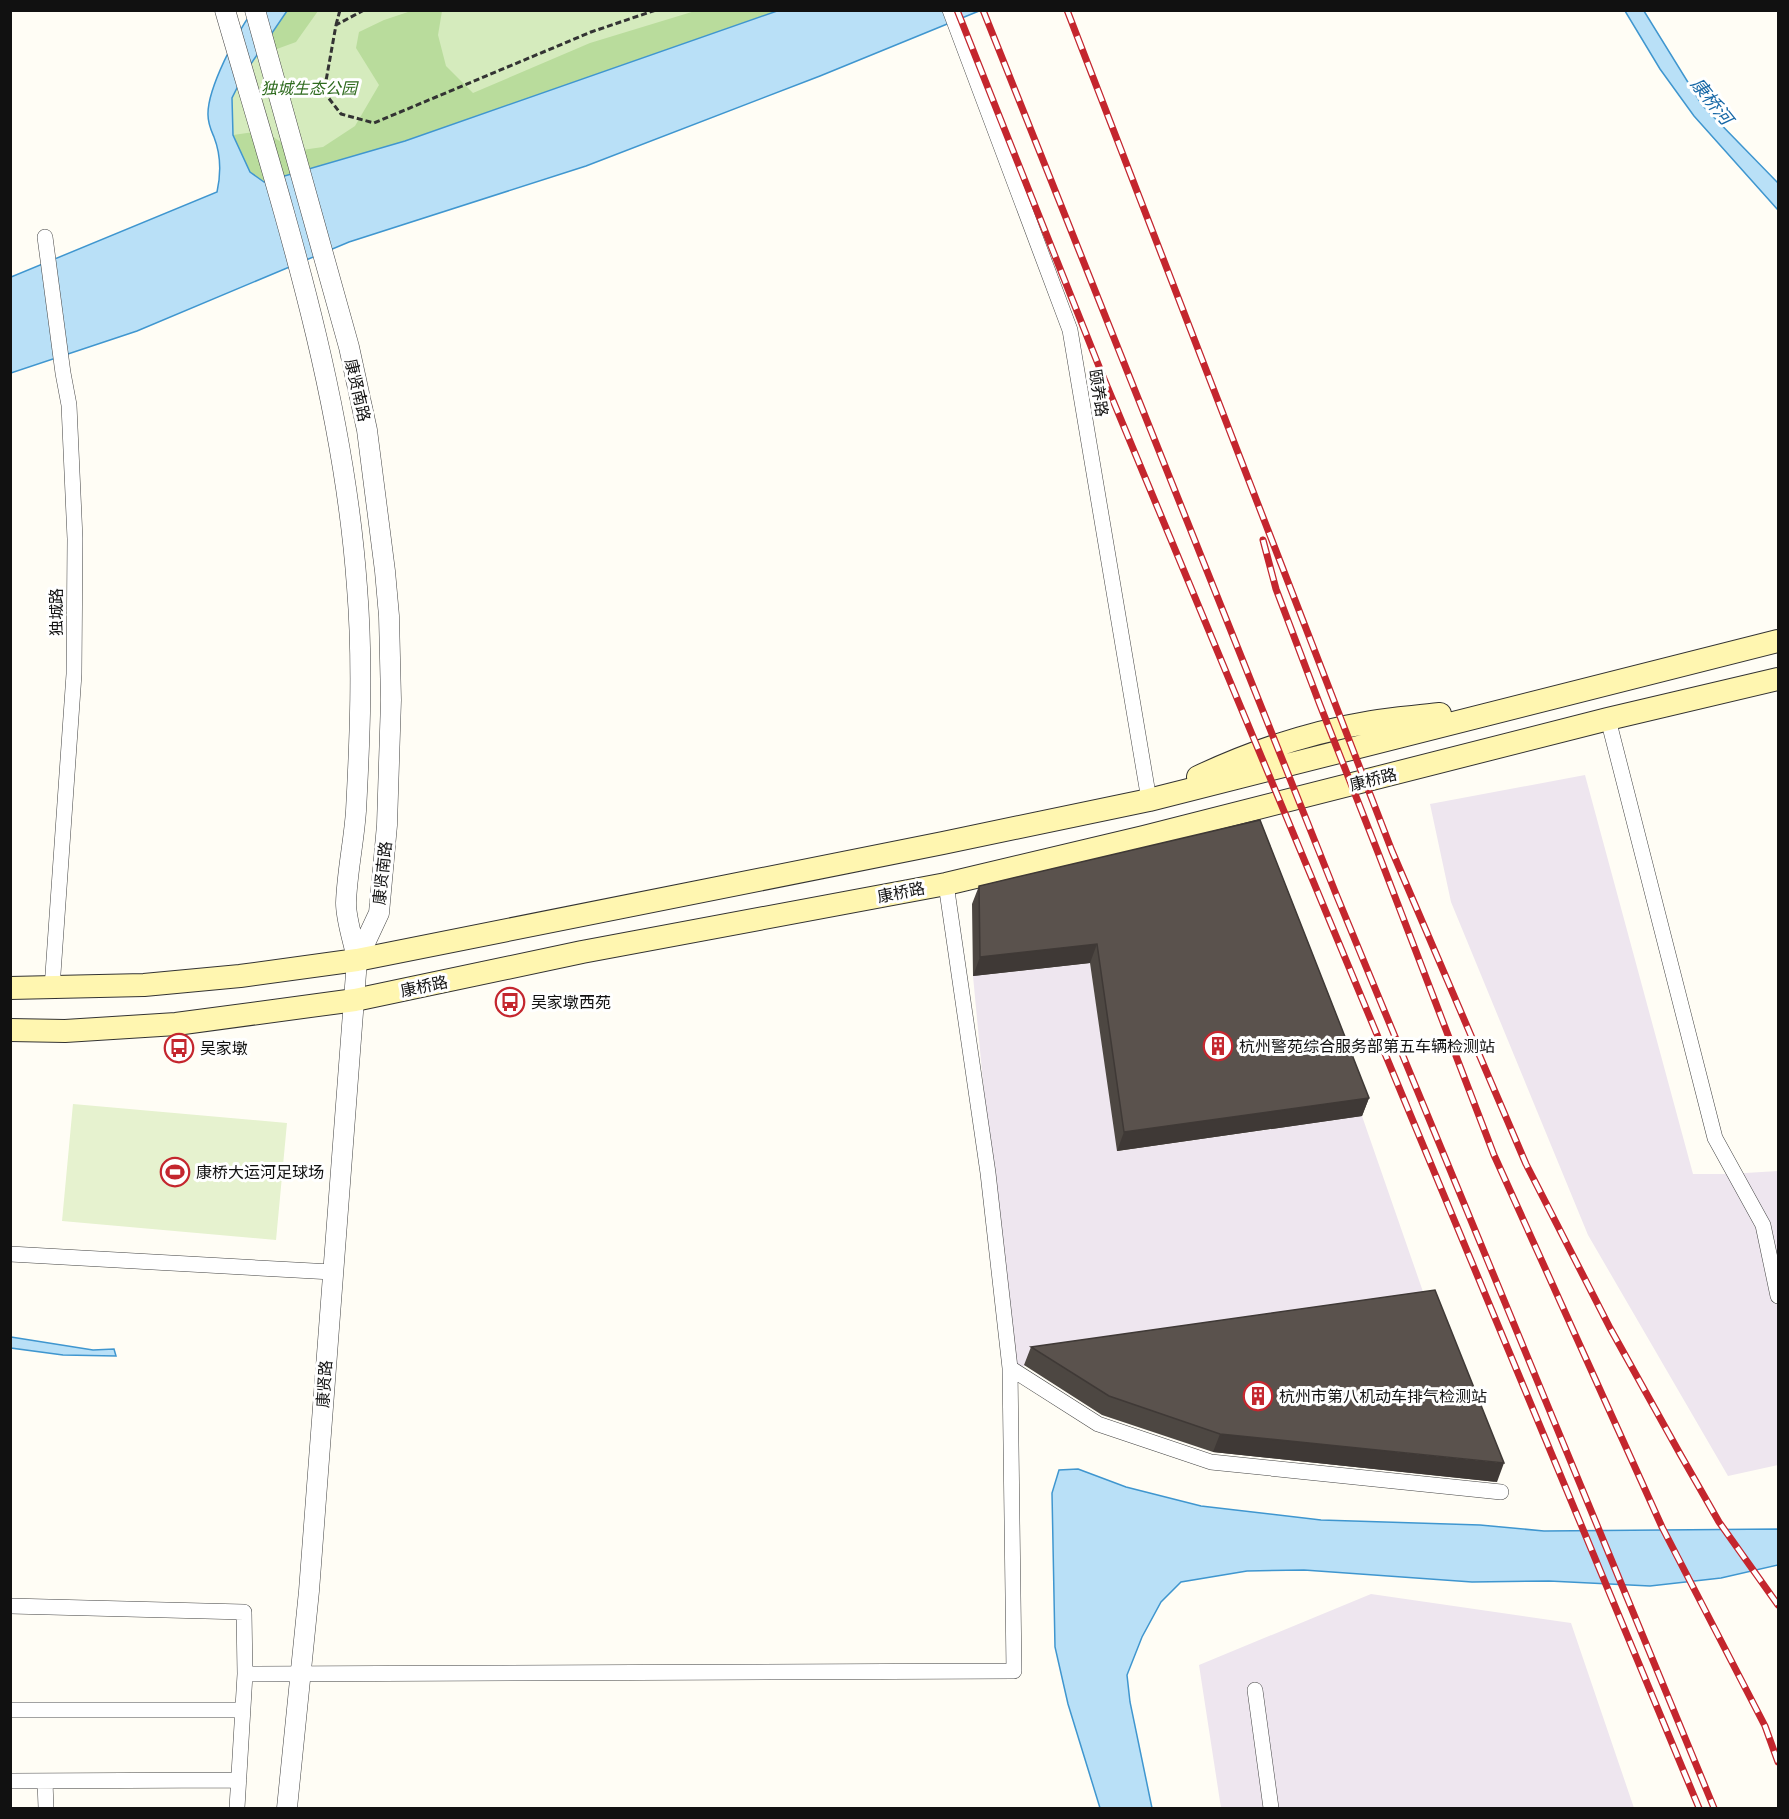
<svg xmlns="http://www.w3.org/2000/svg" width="1789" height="1819" font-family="'Source Serif 4','Noto Sans SC',serif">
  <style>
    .industrial { fill: #eee6ef }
    .green { fill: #d5ebbd }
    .forest { fill: #b9dc9c }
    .pitch { fill: #e6f2cf }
    .water { fill: #b9e0f7; stroke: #3f96cf; stroke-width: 1.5 }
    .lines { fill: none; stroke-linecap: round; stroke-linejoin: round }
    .minor-casing { stroke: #444; stroke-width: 16 }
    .tertiary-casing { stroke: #444; stroke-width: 21 }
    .secondary-casing { stroke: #333; stroke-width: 24 }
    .path { stroke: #333; stroke-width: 3; stroke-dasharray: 6 3; stroke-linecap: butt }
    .minor { stroke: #fff; stroke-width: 15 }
    .tertiary { stroke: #fff; stroke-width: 20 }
    .secondary { stroke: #fff6b0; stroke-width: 22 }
    .rail-casing { stroke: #c4262e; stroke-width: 7 }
    .rail { stroke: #fff; stroke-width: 4.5; stroke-dasharray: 14; stroke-linecap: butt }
    .wall { fill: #4d4742 }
    .shaded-wall { fill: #3f3936 }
    .building { fill: #5a524d; stroke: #3f3936; stroke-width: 1.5 }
    .labels { text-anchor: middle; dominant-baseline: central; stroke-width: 6; stroke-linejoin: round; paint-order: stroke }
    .park-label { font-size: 16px; font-style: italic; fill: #2f6b1f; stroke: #fff }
    .street-label { font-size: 16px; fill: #111; stroke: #fff }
    .poi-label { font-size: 16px; fill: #111; stroke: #fff; text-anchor: start }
    .water-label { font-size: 18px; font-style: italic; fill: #1768a6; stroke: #fff }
  </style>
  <rect width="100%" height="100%" fill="#fffdf5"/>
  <path class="industrial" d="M1585 775 1693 1174H1729L1778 1171V1465L1728 1476 1588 1235 1451 902 1430 804Z
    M1090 963 1118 1151 1362 1116 1429 1309 1010 1368 973 976Z
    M1371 1594 1571 1623 1634 1808H1221L1199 1665Z"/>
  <path class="green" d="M267 11H777L405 141 264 182 228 149 223 119Z"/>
  <path class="forest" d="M287 11H318L296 42 255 57Z
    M411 11H442L438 35 446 66 473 93 590 43 695 11H777L405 141 264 182 250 172 233 135 254 132 267 133 295 151 323 147 355 126 379 85 356 48 359 32 384 20Z"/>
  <path class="pitch" d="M73 1104 287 1123 276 1240 62 1221Z"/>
  <path class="water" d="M253 11H287L244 74 232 98 233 135 250 172 264 182 405 141 777 11H979L820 76 586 166 349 242 137 331 11 373V277L217 192C221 174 221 155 214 137 211 130 208 124 208 115 207 89 237 32 253 11Z
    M1625 11H1644L1702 105 1778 183V210L1694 116 1660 69Z
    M11 1337 93 1350 114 1349 116 1356 63 1355 11 1348Z
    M1078 1469 1126 1487 1201 1506 1321 1520 1480 1525 1544 1531 1778 1529V1565L1721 1578 1650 1586 1549 1581 1472 1582 1304 1570 1247 1571 1181 1582 1161 1602 1142 1637 1127 1675 1130 1702 1152 1808H1100L1068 1704 1055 1647 1052 1493 1059 1470Z"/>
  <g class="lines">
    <g class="minor-casing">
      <path id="minor" d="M950 10 1070 330 1149 800
        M45 237 63 373 69 405 75 539 74 674 52 988
        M1608 719 1715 1138 1763 1225 1778 1296
        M10 1254 332 1272
        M1010 1368 1098 1424 1211 1462 1501 1492
        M10 1606 244 1612 245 1674 1014 1671 1010 1368 988 1173 946 884
        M1255 1690 1271 1808
        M10 1710H243
        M10 1781 239 1780
        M45 1781 46 1808
        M237 1808 245 1674"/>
    </g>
    <g class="tertiary-casing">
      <path id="tertiary" d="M225 10C280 200 343 389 357 587 363 661 360 737 356 811 354 841 347 872 346 903 346 921 354 942 357 960L309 1591 287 1808
        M255 10 349 347 367 430 385 571 389 616 391 700 387 825 379 913 357 960"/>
    </g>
    <g class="secondary-casing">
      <path id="secondary" d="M1198 777C1253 751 1311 732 1371 722 1394 718 1417 717 1440 714
        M10 988 144 985 240 976 357 960 943 843 1149 800 1778 641
        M10 1030 65 1031 176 1024 355 1000 582 952 946 884 1144 837 1608 719 1778 679"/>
    </g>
    <path class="path" d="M364 10 336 25 324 92 341 114 374 123 591 32 656 10
      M336 25 340 10"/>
    <use href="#minor" class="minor"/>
    <use href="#tertiary" class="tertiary"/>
    <use href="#secondary" class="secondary"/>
    <g class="rail-casing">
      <path id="rail" d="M957 10 1102 374 1699 1808
        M983 10 1336 894 1714 1808
        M1067 10 1392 851 1526 1164 1610 1328 1679 1452 1719 1522 1778 1605
        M1263 540 1276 589 1320 705 1379 855 1494 1155 1662 1527 1765 1726 1778 1762"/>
    </g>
    <use href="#rail" class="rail"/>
  </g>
  <path class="wall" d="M1260 820 1369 1098 1362 1116 1117 1151 1090 963 973 976 972 904 979 886Z
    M1031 1347 1497 1482 1213 1452 1102 1415 1024 1365Z"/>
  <path class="shaded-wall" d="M1097 944 1090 963 973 976 980 957Z
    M1369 1098 1362 1116 1117 1151 1124 1132Z
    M1220 1434 1504 1463 1497 1482 1213 1452Z"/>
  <path class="building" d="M1260 820 1369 1098 1124 1132 1097 944 980 957 979 886Z
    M1435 1290 1504 1463 1220 1434 1109 1396 1031 1347Z"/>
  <defs>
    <g id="bus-ring" transform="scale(1.5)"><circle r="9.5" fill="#fff" stroke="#c4262e" stroke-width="1.5"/><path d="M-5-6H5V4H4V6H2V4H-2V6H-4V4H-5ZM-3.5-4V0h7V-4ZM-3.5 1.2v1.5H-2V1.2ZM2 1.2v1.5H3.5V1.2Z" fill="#c4262e"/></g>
    <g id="building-ring" transform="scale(1.5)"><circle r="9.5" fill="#fff" stroke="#c4262e" stroke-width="1.5"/><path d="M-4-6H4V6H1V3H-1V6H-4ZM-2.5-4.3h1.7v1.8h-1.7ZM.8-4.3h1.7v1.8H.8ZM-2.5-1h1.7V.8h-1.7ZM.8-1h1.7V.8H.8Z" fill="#c4262e"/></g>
    <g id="stadium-ring" transform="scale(1.5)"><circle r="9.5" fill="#fff" stroke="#c4262e" stroke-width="1.5"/><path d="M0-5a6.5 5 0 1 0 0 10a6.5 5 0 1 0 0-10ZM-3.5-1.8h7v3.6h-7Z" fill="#c4262e"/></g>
  </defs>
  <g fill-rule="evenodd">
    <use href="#bus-ring" x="510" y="1002"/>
    <use href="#building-ring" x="1218" y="1046"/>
    <use href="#bus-ring" x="179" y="1048"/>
    <use href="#stadium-ring" x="175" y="1172"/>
    <use href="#building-ring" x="1258" y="1396"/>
  </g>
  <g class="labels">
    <g class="park-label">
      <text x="309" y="88">独城生态公园</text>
    </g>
    <g class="street-label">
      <text transform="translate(358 390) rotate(77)">康贤南路</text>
      <text transform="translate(1099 393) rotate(81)">颐养路</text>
      <text transform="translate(56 612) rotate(-90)">独城路</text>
      <text transform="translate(1373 779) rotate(-14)">康桥路</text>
      <text transform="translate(382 873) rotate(-84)">康贤南路</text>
      <text transform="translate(901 892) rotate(-11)">康桥路</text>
      <text transform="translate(424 986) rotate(-12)">康桥路</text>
      <text transform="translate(324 1384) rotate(-86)">康贤路</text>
    </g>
    <g class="poi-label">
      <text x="531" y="1002">吴家墩西苑</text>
      <text x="1239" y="1046">杭州警苑综合服务部第五车辆检测站</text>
      <text x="200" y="1048">吴家墩</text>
      <text x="196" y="1172">康桥大运河足球场</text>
      <text x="1279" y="1396">杭州市第八机动车排气检测站</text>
    </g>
    <g class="water-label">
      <text transform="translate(1712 101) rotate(51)">康桥河</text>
    </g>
  </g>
  <rect width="1789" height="1819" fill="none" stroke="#111111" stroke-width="24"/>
</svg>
